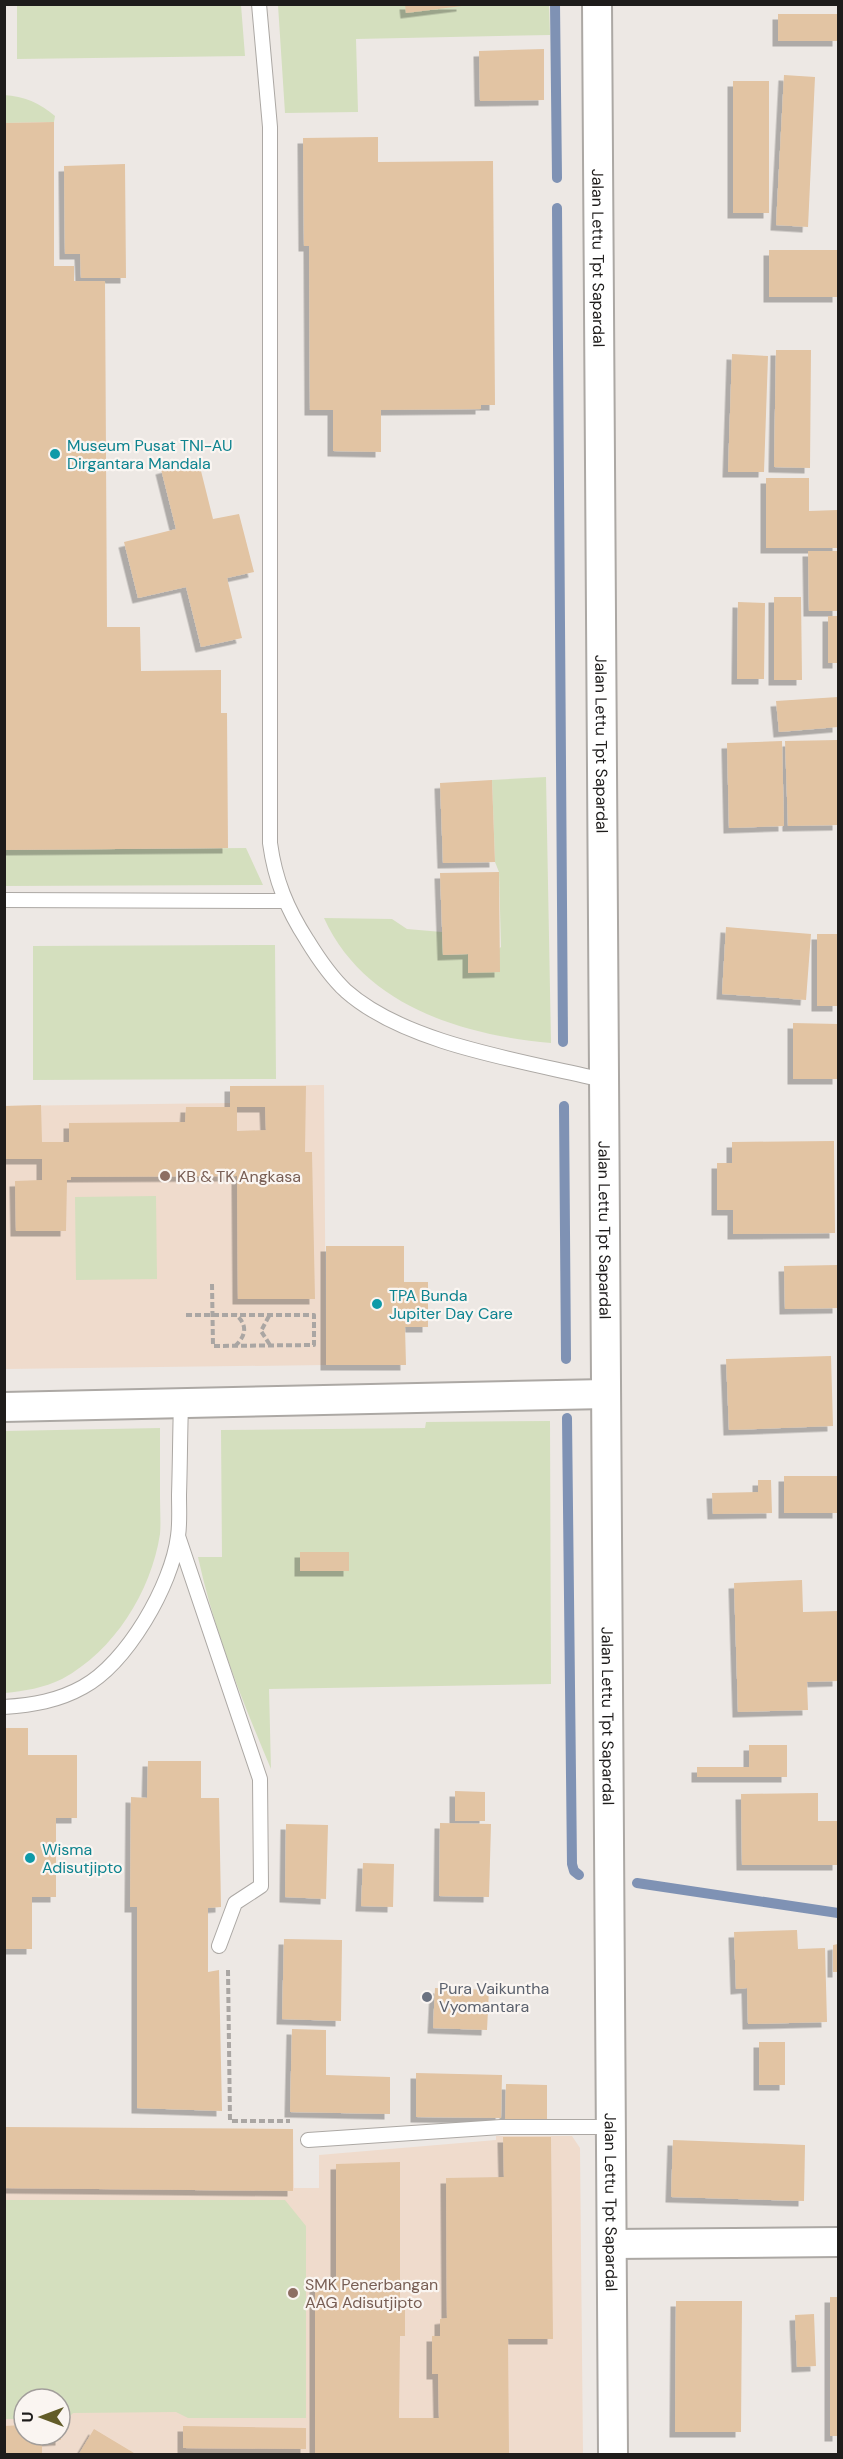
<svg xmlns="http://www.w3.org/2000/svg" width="843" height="2459" font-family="'DM Sans',sans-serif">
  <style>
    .education { fill: #efdbcc; fill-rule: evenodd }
    .green { fill: #d4dfbe }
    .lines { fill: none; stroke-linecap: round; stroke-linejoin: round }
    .stream { stroke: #7f92b4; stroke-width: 10 }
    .building { fill: #e2c4a3; fill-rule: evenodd; filter: url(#shadow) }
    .lane-casing { stroke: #aca8a4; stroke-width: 16 }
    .street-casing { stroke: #aca8a4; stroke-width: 32 }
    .path { stroke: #aaa6a3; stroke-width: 4; stroke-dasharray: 6 3; stroke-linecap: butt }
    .lane { stroke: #fff; stroke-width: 14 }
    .street { stroke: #fff; stroke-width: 28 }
    .culture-dot { fill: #0f9aa8; stroke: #faf5f1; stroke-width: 2 }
    .education-dot { fill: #8d6e63; stroke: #faf5f1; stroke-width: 2 }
    .worship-dot { fill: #6b7280; stroke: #faf5f1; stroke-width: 2 }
    .labels { text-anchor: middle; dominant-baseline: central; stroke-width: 4.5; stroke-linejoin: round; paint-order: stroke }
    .street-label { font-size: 16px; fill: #1e1c1b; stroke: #faf5f1 }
    .culture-label { font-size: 16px; fill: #0d838f; stroke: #faf5f1; text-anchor: start }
    .education-label { font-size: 16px; fill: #785e54; stroke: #faf5f1; text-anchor: start }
    .worship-label { font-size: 16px; fill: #5b616d; stroke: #faf5f1; text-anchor: start }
  </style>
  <defs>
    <filter id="shadow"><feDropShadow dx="-5.5" dy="5.5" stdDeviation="0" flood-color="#0004"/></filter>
  </defs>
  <rect width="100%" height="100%" fill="#ede8e4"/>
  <path class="education" d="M324 1085 326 1365 5 1369 4 1106 230 1103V1086Z
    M5 2127 293 2129 294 2188H319V2155L496 2140V2136H572L580 2148 583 2454H5ZM24 2399H60V2435H24Z"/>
  <path class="green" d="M17 5H241L245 56 17 59Z
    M278 5H549L550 35 356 39 358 112 285 113Z
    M4 95C24 96 40 103 55 116L54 122 5 123Z
    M546 777 551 1043C462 1035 364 1006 324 918L392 919 407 929 442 932 443 955 468 954V973L501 947 499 872 495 862 492 780Z
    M246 848 263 885 5 886 4 850Z
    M275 945 276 1079 33 1080V946Z
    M156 1196 157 1279 76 1280 75 1197Z
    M550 1421 551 1684 269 1689 271 1769C242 1700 214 1631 198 1557H222L221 1430 425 1428 426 1422Z
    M160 1428C160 1451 160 1475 160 1498 160 1510 161 1523 160 1534 151 1592 114 1651 62 1679 44 1688 24 1691 5 1693V1431Z
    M5 2200H285L306 2226V2418H188L176 2412 73 2413 66 2420H60V2399H24V2419H5Z"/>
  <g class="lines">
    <path class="stream" d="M555 4 557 178
      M557 208 563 1042
      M564 1106 566 1359
      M567 1418 572 1864 574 1871 579 1875
      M637 1883 838 1913"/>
  </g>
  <path class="building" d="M405 4H462V6L406 13Z
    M778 14H838V41H778Z
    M544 49V100L480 101 479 51Z
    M784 75 815 77 808 227 776 225Z
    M733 81H769V213H733Z
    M54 122V266H74V281H105L107 627H140L141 671 221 670V713H227L228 848 4 850V123Z
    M378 137V162L493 161 495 405H481V409L381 410V452L333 451V410H310L309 246H304L303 138Z
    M125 164 126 278H81L80 254H65L64 166Z
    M769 250H838V297H769Z
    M776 350H811L810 468 774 467Z
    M732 354 768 356 764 472H728Z
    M198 459 213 519 239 514 254 572 227 578 242 638 201 647 186 587 138 598 124 542 176 529 161 469Z
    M766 478H809V511L838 510V548H766Z
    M808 551H838V611H809Z
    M774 597H801L802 680H774Z
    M738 602 765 603 764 679H737Z
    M828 616H838V663H828Z
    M838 697V727L779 732 776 701Z
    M838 740V825L788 826 785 741Z
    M782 741 784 826 729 828 727 743Z
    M492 780 495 862 443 863 440 783Z
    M499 872 500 972 468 973V954L443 955 440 873Z
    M726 927 811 934 806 1000 722 994Z
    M817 934H838V1006H817Z
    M793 1023 838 1024V1079H793Z
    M230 1086H306L305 1152H312L315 1299H238L237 1176 71 1177V1180H67L66 1231H16L15 1181 42 1180V1159H4V1106L41 1105 42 1142H69V1123L185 1122 186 1107H230ZM237 1107H265L266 1130 237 1131Z
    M834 1141 835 1233 733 1234V1210H717V1163H732V1142Z
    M326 1246H404V1282H428V1327H405L406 1365H326Z
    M838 1265V1308L785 1309 784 1266Z
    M831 1356 833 1426 729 1430 726 1359Z
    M784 1476H838V1513H784Z
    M758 1480H771L772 1513 713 1514 712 1493 758 1492Z
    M300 1552H349V1571H300Z
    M802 1580 803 1612 838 1611V1681L807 1682 808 1710 738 1712 734 1583Z
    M4 1728H28V1755H77V1818H56V1897H32V1949H4Z
    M749 1745H787V1777H697V1767H749Z
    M148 1761H201V1798H219L221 1907 208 1908V1972L219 1970 222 2111 137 2108V1907H130L131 1797 147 1798Z
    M455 1791 485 1792V1821H455Z
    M818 1793V1821H838V1865H742L741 1794Z
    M440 1823 491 1824 489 1897 439 1896Z
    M286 1824 328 1825 326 1899 285 1897Z
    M363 1863 394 1864 393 1907 361 1906Z
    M797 1930 798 1949 825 1948 827 2022 748 2024 747 1988 736 1989 734 1932Z
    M284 1939 342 1940 341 2021 282 2019Z
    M838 1944V1972H833V1945Z
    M435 1988 489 1990 487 2030 433 2028Z
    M292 2029 326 2030V2075L390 2077V2114L290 2112Z
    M759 2042H785V2085H759Z
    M416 2073 502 2075 501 2118 416 2117Z
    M506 2084 547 2085V2121L505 2120Z
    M4 2127 293 2129V2191L4 2188Z
    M503 2137H551L553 2339H508L509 2454H315V2282H336V2164L400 2162V2307H405V2336H400L399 2418H439L438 2374H432V2336H440V2319L447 2318 446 2178 504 2177Z
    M673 2140 805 2145 804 2201 671 2197Z
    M830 2297H838V2436H830Z
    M676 2301H742L741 2432H675Z
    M814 2314 816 2366 797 2367 795 2315Z
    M24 2425V2435H61V2440L42 2441V2454H4V2426Z
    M183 2426 306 2428V2449L183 2448Z
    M94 2429 134 2453 133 2454H79Z"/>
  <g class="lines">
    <g class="lane-casing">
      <path id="lane" d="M259 4 270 127V843C275 880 287 909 307 940 318 958 331 977 346 991 407 1045 525 1061 603 1080
        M4 900 284 901
        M178 1536 260 1779 261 1886 235 1903 219 1946
        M4 1707C33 1705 58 1701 83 1687 127 1663 172 1585 178 1536 180 1523 179 1509 179 1495 180 1465 180 1434 181 1404
        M308 2140 501 2127H609"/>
    </g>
    <g class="street-casing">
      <g id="street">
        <path id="s1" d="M597 4 613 2454"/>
        <path d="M4 1407 606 1394"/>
        <path d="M612 2244 838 2242"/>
      </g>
    </g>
    <path class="path" d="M186 1315H314V1345L213 1346 212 1284
      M269 1316 261 1331 270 1345
      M235 1346C246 1336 248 1325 236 1315
      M228 1970 230 2121H290"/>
    <use href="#lane" class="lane"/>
    <use href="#street" class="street"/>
  </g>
  <g class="culture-dot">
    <circle cx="55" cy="454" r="6"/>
    <circle cx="377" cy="1304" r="6"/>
    <circle cx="30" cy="1858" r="6"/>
  </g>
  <g class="education-dot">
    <circle cx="165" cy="1176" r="6"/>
    <circle cx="293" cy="2293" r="6"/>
  </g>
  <circle class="worship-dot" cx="427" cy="1997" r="6"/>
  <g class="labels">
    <g class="street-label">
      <text stroke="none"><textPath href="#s1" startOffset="254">Jalan Lettu Tpt Sapardal</textPath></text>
      <text stroke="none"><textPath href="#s1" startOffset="740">Jalan Lettu Tpt Sapardal</textPath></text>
      <text stroke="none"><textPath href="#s1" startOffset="1226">Jalan Lettu Tpt Sapardal</textPath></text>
      <text stroke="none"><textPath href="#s1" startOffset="1712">Jalan Lettu Tpt Sapardal</textPath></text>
      <text stroke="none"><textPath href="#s1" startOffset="2198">Jalan Lettu Tpt Sapardal</textPath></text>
    </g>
    <g class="culture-label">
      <text x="67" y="445">Museum Pusat TNI-AU<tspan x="67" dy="18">Dirgantara Mandala</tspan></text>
      <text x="389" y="1295">TPA Bunda<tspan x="389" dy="18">Jupiter Day Care</tspan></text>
      <text x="42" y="1849">Wisma<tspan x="42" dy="18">Adisutjipto</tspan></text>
    </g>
    <g class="education-label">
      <text x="177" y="1176">KB &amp; TK Angkasa</text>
      <text x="305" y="2284">SMK Penerbangan<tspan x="305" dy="18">AAG Adisutjipto</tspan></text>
    </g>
    <g class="worship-label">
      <text x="439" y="1988">Pura Vaikuntha<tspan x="439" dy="18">Vyomantara</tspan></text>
    </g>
  </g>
  <rect width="843" height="2459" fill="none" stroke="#1e1c1b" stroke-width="12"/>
  <g transform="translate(42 2417) rotate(270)"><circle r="28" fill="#faf5f1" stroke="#a29e9b" stroke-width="1.5"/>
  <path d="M0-4.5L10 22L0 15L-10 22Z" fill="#625c28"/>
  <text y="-9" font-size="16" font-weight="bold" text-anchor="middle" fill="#1e1c1b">U</text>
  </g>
</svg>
